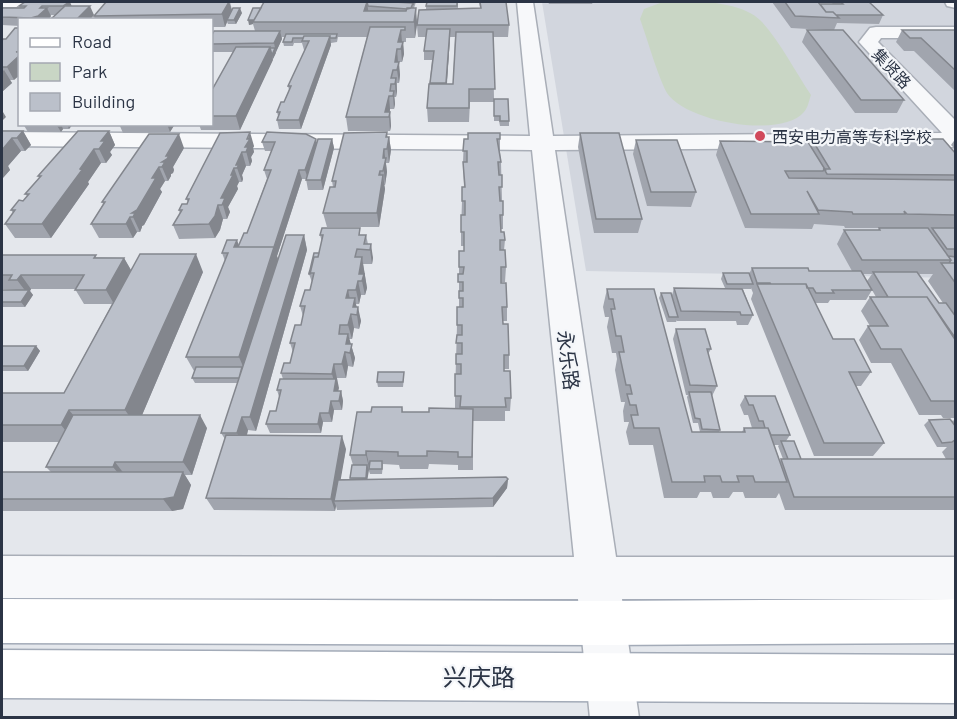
<svg xmlns="http://www.w3.org/2000/svg" width="957" height="719" font-family="Barlow,'Noto Sans SC',sans-serif">
  <style>
    .built { fill: #d2d6de }
    .green { fill: #c9d6c5 }
    .lines { fill: none; stroke-linecap: round; stroke-linejoin: round }
    .minor-casing { stroke: #a9aeb7; stroke-width: 3 }
    .major-casing { stroke: #a3abb8; stroke-width: 3 }
    .minor { fill: #f7f8fa; fill-rule: evenodd }
    .major { fill: #fff; fill-rule: evenodd }
    .wall { fill: #a1a5ae; fill-rule: evenodd }
    .shaded-wall { fill: #83868d }
    .building { fill: #bbc0ca; stroke: #83868d; stroke-width: 1.5 }
    .poi-dot { fill: #d1495b; stroke: #f4f6f9; stroke-width: 2 }
    .labels { text-anchor: middle; dominant-baseline: central; stroke-width: 4.5; stroke-linejoin: round; paint-order: stroke }
    .far-street-label { font-size: 16px; fill: #2b3445; stroke: #f4f6f9 }
    .far-poi-label { font-size: 16px; fill: #2b3445; stroke: #f4f6f9; text-anchor: start }
    .street-label { font-size: 20px; fill: #2b3445; stroke: #f4f6f9 }
    .near-street-label { font-size: 24px; fill: #2b3445; stroke: #f4f6f9 }
  </style>
  <rect width="100%" height="100%" fill="#e4e7ec"/>
  <path class="built" d="M542 2H955V278L586 271Z"/>
  <path class="green" d="M663 2C690 0 741 0 761 21 779 40 796 73 811 95 809 100 808 108 804 112 781 139 686 122 667 93 658 77 647 38 640 19L644 9Z"/>
  <g class="lines">
    <g class="minor-casing">
      <path id="minor" d="M2 2H61L59 6 53 7H2Z
        M517 2H533L553 136 942 133 859 42 870 28 876 27H956V38H881L878 42 956 121V147L555 150 616 557H956V599H622L639 718H590L578 599 2 598V556L574 557 532 150 2 146V132L530 136Z
        M945 2H956V8L947 6Z"/>
    </g>
    <g class="major-casing">
      <path id="major" d="M2 599 602 601 956 599V643L602 645 2 643Z
        M2 650 956 655V703L2 698Z"/>
    </g>
    <use href="#minor" class="minor"/>
    <use href="#major" class="major"/>
  </g>
  <path class="wall" d="M162 2H230L232 10 242 13 236 24H228L227 22 225 27H212V20H95L94 16Z
    M416 2 414 8 417 22 426 9V6L458 2V8H480L479 2H506L509 25 508 37H493L494 99 509 121V126H500L499 121H494V102H470L469 122H428L427 108 432 60H424V51L426 37H418L417 26 415 38H406V42H403L404 54 402 62H398L400 75 399 83H397V91L396 97H394L395 104 394 109H390V112L391 126 390 131H348L346 117 367 37H338L337 42 331 43V45L301 129H279L277 120 278 116 277 112 284 102 289 90 288 86 305 50H304L302 43H294L293 46H284L283 42 285 37H282V39L240 130H201L199 124H212V90L233 52H212V35L255 31 253 24 249 25 253 8ZM450 37H455L453 84H447Z
    M548 2H593L592 4H549Z
    M772 2H818L820 4H833L830 2H869L883 15 879 24 837 23 834 30 904 100 897 113H855L802 42 807 30H826L791 28Z
    M19 6H72L94 15 89 20H50L55 15H50L51 16 48 20H20V26L2 25V8H20Z
    M902 30H956V92L914 51H904L896 42Z
    M6 39 14 80H10L12 83 3 91H2V41Z
    M23 124H73L69 129H63L61 132H28Z
    M119 124H175L170 132 123 133Z
    M2 131H23L31 145 25 151H21L8 166 10 170 2 179Z
    M109 131 115 145 110 152 112 155 106 163H101L88 182 89 184 51 238H15L5 224 13 213 11 210 23 201 27 196 25 194 39 178 38 176Z
    M833 131 917 139 956 154V418H943L941 415H919L891 363H871L859 340 868 326H870L861 311 870 297H876L872 290 866 300H830L828 303H815L833 339 871 372 861 386H856L884 443 873 456H814L751 299 753 293 751 288V289H743L753 315 748 325H737L736 321H677V320L676 322H667L659 298 661 293 672 295 674 288H725L721 279 723 273 749 274 752 268 809 271H852L837 244 844 230H878L879 228H845L844 226 814 224 812 229 745 228 716 155 720 141 808 143 811 138H830ZM863 274H872L867 281ZM919 274H933L928 281 943 303H939Z
    M220 133 254 146 253 148 254 152 251 157 252 161 250 166H246L242 175 243 179 242 182H239L237 186 238 189 228 207 230 212 227 219H223L220 230 215 238 179 239 173 225 180 214 179 210 187 204 188 202 186 199Z
    M580 133 642 219 638 233H594L578 147Z
    M389 137 391 150 389 163H386L387 172 385 185H384L385 189 379 227H327L323 213 333 187 332 181Z
    M956 138V150L951 145Z
    M332 139 334 148 323 190H308L306 179H302L277 256 278 259 304 235 307 250 256 431 248 430 247 435 346 449 340 479H350V478L353 465 350 455 371 412 402 407 403 412H429L455 408V396L457 325 459 307V267L464 251V246H461V232L462 201 464 187 463 162 464 139H500V152L501 162 502 201 503 215V229H501V232L505 240 504 250 506 267 505 282H501L507 307V321H503L509 355V369H504L511 398 510 411H505V421H473V470H458V465L429 464 428 469H400L399 465 383 464 382 474H370L368 468 367 479H508L507 488 493 507 337 510 336 506 335 511 214 510 206 498 225 439 221 433 238 383H195L192 378 195 371H194L186 357 225 261 222 253 239 246 247 233 267 179 264 170 271 151H265L262 142H317Z
    M636 140 696 192 691 207 647 206 633 154Z
    M184 148 173 167 174 170 173 173 171 174V176L168 181H165L160 189 162 192 144 225 142 226V227L140 232H137L133 238H99L91 224 103 204 102 202Z
    M320 235H366L368 244 373 258 372 264H363L367 288 365 295H361L359 304H356L361 321 359 329 354 328 352 339H349L355 358 353 367 348 366 346 378H337L338 391H341L343 401 342 410H334L332 422H323L321 433H270L266 424 276 411 279 397 277 390 283 379 281 373 290 363 293 352 290 343 301 325 303 316 300 306 310 290 312 282 309 274 319 253 322 242Z
    M2 255 124 258 131 270 203 272 142 415 207 428 192 475H185L191 485 183 509 172 511H2V472H51L46 467 59 442H2V393H64L112 304H84L75 289H31L30 291 33 295 25 307H2V290H16L2 289Z
    M607 289 692 432H700L698 423H693L687 397 688 395H686L673 339 676 329 711 349 708 354 717 386 712 396 720 430 719 432H742L744 428H752L748 415H744L740 405 745 396 790 435 786 441 801 459H946L942 452 947 447H937L924 425 929 420 951 421 956 420V510H785L779 493 776 498H745L743 492H733L729 498H713L711 492H700L697 498H664L653 445H629L626 432 629 422H624L623 411 625 402H621L615 370 617 359 616 353H612L607 327 609 317H605L603 307ZM774 445H779L778 446 783 459H781L780 461Z
    M2 346H36L40 351 28 371H2Z
    M404 377 403 387H378L377 382Z"/>
  <path class="shaded-wall" d="M69 2H70L73 9 67 15 63 6Z
    M229 2 233 13 227 20V22L225 27 222 14Z
    M367 2 369 16 364 11Z
    M42 6 44 11 47 8 51 16 48 20H31V18Z
    M90 6 94 15 89 20H76Z
    M240 8 242 13 236 24 234 20Z
    M416 8 417 23 415 38 414 22Z
    M248 20H255L253 22V24L249 25Z
    M450 29V38L446 93V83Z
    M401 30 402 42H398Z
    M280 31 282 39 276 52 274 43Z
    M330 36 331 45 301 129 299 120Z
    M403 42 404 54 402 62 401 49Z
    M270 47 273 60 240 130 236 116Z
    M275 48 276 53 273 59 272 55Z
    M397 49 398 62H395Z
    M20 51V75L14 80 7 67Z
    M399 62 400 75 399 83 397 70Z
    M2 67 3 71 4 70 12 83 3 91 2 88Z
    M396 78 397 91 396 97 395 84Z
    M394 91 395 104 394 109 393 96Z
    M389 96 390 109 389 117 385 112Z
    M3 112 6 117 2 121V113Z
    M390 112 391 126 390 131 389 117Z
    M56 124H61L63 129 61 132Z
    M67 124H73L69 129Z
    M167 124H175L170 132Z
    M23 131 31 145 25 151 17 138Z
    M109 131 115 145 110 152 112 155 106 163 99 149 101 141Z
    M250 132 254 146 253 148 254 152 251 157 252 161 250 166 245 147Z
    M387 132 388 143 389 137 391 150 389 163 386 137Z
    M179 134 184 148 173 167 174 170 173 173 171 174V176L168 181 162 167V162Z
    M12 138 21 151 8 166 10 170 2 179V150Z
    M316 139 318 148 308 179 305 170Z
    M332 139 334 148 323 190 321 180Z
    M94 149 101 163 88 182 89 184 51 238 42 224Z
    M384 149 387 172 385 185 383 158Z
    M242 152 246 166 242 175 243 179 242 182 236 165Z
    M159 167 165 181 160 189 162 192 144 225 142 226V227L140 232 133 217 132 213Z
    M234 168 239 182 237 186 238 189 228 207 230 212 227 219 221 198Z
    M299 170 302 179 277 256 279 262 245 371 239 357Z
    M380 171 382 184 383 175 385 189 379 227 377 213Z
    M218 205 223 219 220 230 215 238 209 224Z
    M130 217 137 232 133 238 126 224Z
    M304 235 307 250 256 431 250 417Z
    M237 240 241 251 234 247Z
    M371 244 373 258 372 264 370 250Z
    M196 254 203 272 137 427 125 410Z
    M362 257 367 288 365 295 362 281 359 274Z
    M124 258 132 272 114 304 106 290Z
    M21 275 31 289 30 291 33 295 25 307 21 302 27 293 17 280Z
    M358 281 361 295 359 304 356 290Z
    M348 290 351 304 346 298Z
    M355 298 357 311 358 307 361 321 359 329 357 315 353 307Z
    M351 314 354 328 352 339 348 325Z
    M348 334 355 358 353 367 350 353 346 344Z
    M36 346 40 351 28 371 24 366Z
    M345 352 348 366 346 378 342 364Z
    M334 364 339 388 336 401 334 391 335 385 332 374Z
    M341 391 343 401 342 410 339 401Z
    M331 401 334 410 332 422 329 413Z
    M69 410 83 427 75 442 61 425Z
    M320 413 323 422 321 433 318 424Z
    M200 415 207 428 192 475 183 462Z
    M242 417 248 430 244 446 237 433Z
    M342 436 346 449 337 501H334L336 506 335 511 331 499Z
    M366 451 369 464V468L366 455Z
    M115 462 125 475 123 479 113 467Z
    M367 465 369 470 367 482 366 478Z
    M183 472 191 485 183 509 172 511 163 499Z
    M508 479 507 488 493 507V498Z"/>
  <path class="building" d="M25 2H69L63 6H42L40 8H47L38 16 31 18 2 17V8H24L26 6H19Z
    M106 2H229L222 14 94 16Z
    M264 2H367L364 11H406L407 8H416L414 22H253Z
    M367 2H394L413 3 411 8 407 9 368 6Z
    M394 2H414L413 5V3Z
    M427 2H457V6H426Z
    M480 2H506L509 25H417L419 10 481 8Z
    M785 2H818L826 12H833L839 18 795 16Z
    M841 2H869L883 15H836L833 12H826L820 4H843Z
    M65 6H90L76 20H50Z
    M233 8H240L234 20H227Z
    M253 8H261L254 20H248Z
    M370 27H405V30H401L398 42H403L401 49H397L395 62H399L397 70H393L391 78H396L395 84H391L390 91H394L393 96H389L385 112H390L389 117H346Z
    M15 28H20V51L16 52H20V55L7 67H2V41L3 39H6Z
    M427 29H450L446 83H430L434 51H424Z
    M807 30H843L904 100H861Z
    M902 30H956V71L921 38H910Z
    M214 31H280L274 43 212 44V35Z
    M456 32H493L495 89H469V108H427L429 84H453Z
    M286 34H337L336 38H330V36H304L303 38H293L292 42H283Z
    M304 36H330L299 120H277L280 112H277L281 102H284L291 86H288L309 41H302Z
    M236 47H270L236 116H212V90Z
    M270 48H275L272 55Z
    M494 99H508L509 121H500V116H494Z
    M2 131H23L17 138H12L2 150Z
    M78 131H109L101 141H105L99 149H94L80 169 82 170 42 224H5L15 210H11L19 200 23 201 29 194H25L41 176H38Z
    M833 131H911L917 139H943L956 154V175L827 174 824 169H830L811 138H838Z
    M250 132 247 139H250L245 147H248L246 152H242L236 165H239L237 168H234L231 175H233L221 198H225L222 205H218L215 216 209 224 173 225 182 210H179L182 204H187L189 199H186L220 133Z
    M267 132 306 134 316 139 305 170H299L274 247H238L244 233H247L271 170H264L275 142H262Z
    M387 132 386 137H389L387 149H384L383 158H386L383 171H380L379 175H383L377 213H323L330 187H335L336 181H332L344 133Z
    M468 133H500V139H497L501 162H498L499 175H502V187H499L500 201H503V215H500L501 232H504L505 240H500V250H505L506 267H501V283H506L507 307H502L503 324H508L509 355H504V371H510L511 398H505L506 407H460L461 396H455V374H461V364H456V354H462V343H456L457 335H462V325H457V307H463V298H459V291H463V282H458V274H463L464 267H459V251H464V232H461V215H465V201H462V187H465L463 162H467V151H463L464 139H468Z
    M580 133H619L642 219H596Z
    M149 134H179L166 156H169L167 159 162 162H165L162 167H159L152 178H156L137 210 132 213H135L133 217H130L126 224H91L105 202H102Z
    M318 139H332L321 180H306Z
    M636 140H677L696 192H651Z
    M720 141 808 142 826 171 824 169 823 171H785L789 178 956 180V215L907 214 904 211 905 214H853L852 212 818 210 807 191 819 214H751Z
    M322 228H360L359 235H366L364 244H371L370 250 357 249 355 257H362L359 274H364L362 281H358L356 290H348L346 298H355L353 307H358L357 315 351 314 348 325H340L339 334H348L346 344H352L350 353 345 352 342 364H334L332 374 281 373 284 363H290L295 343H290L295 325H301L305 306H300L305 290H310L314 273H309L314 257H318L323 235H320Z
    M879 228H928L951 260H862L844 230H880Z
    M932 228H956V249H947Z
    M286 235H304L250 417H242L237 433H221Z
    M227 240H237L234 247H274L239 357H186L228 253H222Z
    M314 253H319L318 257H314L310 274H309Z
    M140 254H196L125 410H69L61 425H2V393H64Z
    M2 255H96L94 258H124L106 290H75L84 275H21L17 280H9L12 275H2Z
    M948 256 956 257V263H949L951 260Z
    M941 263H956V284Z
    M752 268H808L809 271H861L872 290H832L834 293H816L813 288H807L806 284H771L770 283H757Z
    M873 272H917L939 303H946L956 317V339L927 297H888Z
    M723 273H749L753 284H727Z
    M757 284H806L833 339H854L871 372H849L884 443H824Z
    M674 288 742 289 753 315H741L740 312 681 311Z
    M607 289H654L692 432H745L744 428H768L787 482H755L753 476H737L739 482H722L720 476H704L705 482H672L659 428H634L631 415H638L636 405H630L627 394H632L630 385H626L619 352H624L621 336H616L611 309H615L613 299H609Z
    M2 290H29L21 302H2Z
    M661 293H671L678 317H669Z
    M870 297H927L956 341V404L954 401H931L901 349H881L868 326H888Z
    M676 329H705L711 349H707L717 386 690 385Z
    M2 346H36L24 366H2Z
    M196 367H242L239 378H192Z
    M378 372H404L403 382H377Z
    M280 379H336L334 391H341L339 401H331L329 413H320L318 424H266L270 411H276L281 390H277Z
    M689 392H711L720 430 702 429 700 419 695 418Z
    M745 396H775L790 435H771L768 428H765L763 421H759L753 405H749Z
    M372 407H402V412H429V408L473 409 472 457H458V452L427 451V456H398V452L366 451V455H350L357 412H371Z
    M73 415H200L183 462H115L113 467H46Z
    M950 419 956 427V439L952 442 942 443 929 420Z
    M226 435 342 436 331 499 206 498Z
    M781 441H794L801 459H788Z
    M781 459H956V497H794Z
    M370 461H382V469H369Z
    M352 465H367L366 478H350Z
    M2 472H183L174 497 163 499H2Z
    M506 477 508 479 493 498 334 501 338 480Z"/>
  <circle class="poi-dot" cx="760" cy="136" r="6"/>
  <g class="labels">
    <g class="far-street-label">
      <text transform="translate(892 68) rotate(47)">集贤路</text>
    </g>
    <g class="far-poi-label">
      <text x="772" y="136">西安电力高等专科学校</text>
    </g>
    <g class="street-label">
      <text transform="translate(569 360) rotate(83)">永乐路</text>
    </g>
    <g class="near-street-label">
      <text x="479" y="676">兴庆路</text>
    </g>
  </g>
  <rect width="957" height="719" fill="none" stroke="#2b3445" stroke-width="6"/>
  <rect x="18" y="18" width="195" height="108" fill="#f4f6f9" stroke="#a4a8b1" stroke-width="1.5"/>
  <rect x="30" y="38" width="30" height="9" fill="#ffffff" stroke="#a4a8b1" stroke-width="1.5"/>
  <text x="72" y="48" font-size="18" fill="#2b3445">Road</text>
  <rect x="30" y="63" width="30" height="18" fill="#c9d6c5" stroke="#a4a8b1" stroke-width="1.5"/>
  <text x="72" y="78" font-size="18" fill="#2b3445">Park</text>
  <rect x="30" y="93" width="30" height="18" fill="#bbc0ca" stroke="#a4a8b1" stroke-width="1.5"/>
  <text x="72" y="108" font-size="18" fill="#2b3445">Building</text>
</svg>
